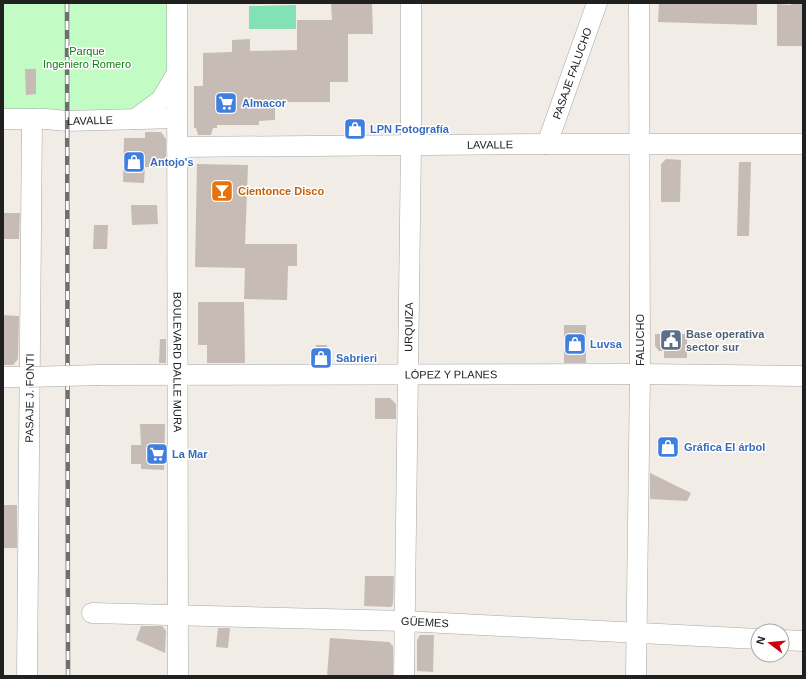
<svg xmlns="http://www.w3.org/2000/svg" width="806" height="679" font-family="Helvetica,sans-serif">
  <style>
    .park { fill: #c3fbc4 }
    .pitch { fill: #83e1b6 }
    .building { fill: #c6bcb5 }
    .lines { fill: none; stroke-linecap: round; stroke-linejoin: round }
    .minor-casing { stroke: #a7a7a7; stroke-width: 21 }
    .minor { stroke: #fff; stroke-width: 20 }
    .rail-casing { stroke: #6e6e6e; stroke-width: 4.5 }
    .rail { stroke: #fff; stroke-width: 3; stroke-dasharray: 9; stroke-linecap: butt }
    .minor-bridge-casing { stroke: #a7a7a7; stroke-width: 21; stroke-linecap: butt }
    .minor-bridge { stroke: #fff; stroke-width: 20 }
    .labels { text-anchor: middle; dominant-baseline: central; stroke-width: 3; stroke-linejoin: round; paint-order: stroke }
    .park-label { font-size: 11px; fill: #09830b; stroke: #fff }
    .street-label { font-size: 11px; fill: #202020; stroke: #fff }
    .shop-label { font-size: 11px; font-weight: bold; fill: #366cbe; stroke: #fff; text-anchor: start }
    .food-label { font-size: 11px; font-weight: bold; fill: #c56008; stroke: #fff; text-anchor: start }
    .service-label { font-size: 11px; font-weight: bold; fill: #4e5e75; stroke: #fff; text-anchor: start }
  </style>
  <rect width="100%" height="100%" fill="#f1ece6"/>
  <path class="park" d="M3 3H171V66L153 95 125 111 3 110Z"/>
  <path class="pitch" d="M296 5V29H249V6Z"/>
  <path class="building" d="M372 3 373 34H348V82H330V102H275V120L259 121V125H217V128H213L211 135H198L196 128H194V86H203V53L232 52V40L250 39V51L297 50V20H332L331 4Z
    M659 3H757V25L658 22Z
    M791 3H803V46H777V4L791 5Z
    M25 69H36V94L26 95Z
    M348 123 363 124V134H348Z
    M145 132H161L166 139V167H145L144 183 123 182 124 138H145Z
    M666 159 681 160 680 202H661V164Z
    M739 162H751L749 236H737Z
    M197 164 248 165 245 244H297V266H288L287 300 244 299 245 268 195 267Z
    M131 205H157L158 224 132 225Z
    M3 213H20L19 239H3Z
    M94 225H108L107 249H93Z
    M198 302H244L245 363H207V345H198Z
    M3 315 19 316 18 359 13 365H3Z
    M564 325H586V363H564Z
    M655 334H687V358H664V351H659L655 346Z
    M160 339H166V363H159Z
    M316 345H327L326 363H315Z
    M375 398H390L396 404V419H375Z
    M140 424H165L164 470 141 469V464H131V445H141Z
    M650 473 691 493 687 501 650 499Z
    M3 505H17V548H3Z
    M365 576H394L393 604 391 607 364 606Z
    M141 626H162L166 631 165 653 136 640Z
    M218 628H230L228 648 216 647Z
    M420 635H434L433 672 417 671V640Z
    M330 638 389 642 393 646V676H327Z"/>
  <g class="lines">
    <g class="minor-casing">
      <g id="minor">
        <path id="s1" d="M177 3 178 676"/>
        <path id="s2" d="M3 119H46L67 121 177 118"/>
        <path d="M135 119 161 100 177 73"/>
        <path id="s3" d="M547 144 597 3"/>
        <path id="s4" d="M177 147 547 144H803"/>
        <path id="s5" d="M99 375 640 374 803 376"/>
        <path d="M3 377H29"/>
        <path id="s6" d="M92 613 404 621 758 639"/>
        <path d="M782 640 803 641"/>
        <path id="s7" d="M27 676 32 119"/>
        <path id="s8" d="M404 676 411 145V3"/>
        <path d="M636 676 640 374 639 3"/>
      </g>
    </g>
    <use href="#minor" class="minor"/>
    <g class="rail-casing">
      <path id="rail" d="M67 3 68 676"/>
    </g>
    <use href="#rail" class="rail"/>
    <g class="minor-bridge-casing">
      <path id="minor-bridge" d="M29 377 99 375"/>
    </g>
    <use href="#minor-bridge" class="minor-bridge"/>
  </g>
  <defs>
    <g id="supermarket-square" transform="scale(1.15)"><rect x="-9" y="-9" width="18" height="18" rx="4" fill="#3f7fe0" stroke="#fff"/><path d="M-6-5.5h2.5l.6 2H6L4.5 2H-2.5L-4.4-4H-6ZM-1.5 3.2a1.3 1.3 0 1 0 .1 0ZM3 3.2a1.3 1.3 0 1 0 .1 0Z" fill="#fff"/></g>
    <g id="shop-square" transform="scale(1.15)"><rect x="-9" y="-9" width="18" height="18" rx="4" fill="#3f7fe0" stroke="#fff"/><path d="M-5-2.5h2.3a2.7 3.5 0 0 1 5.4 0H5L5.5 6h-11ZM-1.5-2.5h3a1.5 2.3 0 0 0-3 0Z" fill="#fff"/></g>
    <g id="bar-square" transform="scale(1.15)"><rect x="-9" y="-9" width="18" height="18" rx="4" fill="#e8710a" stroke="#fff"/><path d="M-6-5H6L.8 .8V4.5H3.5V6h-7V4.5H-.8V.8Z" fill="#fff"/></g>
    <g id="civic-square" transform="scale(1.15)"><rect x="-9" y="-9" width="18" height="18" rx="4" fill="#5c6f8a" stroke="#fff"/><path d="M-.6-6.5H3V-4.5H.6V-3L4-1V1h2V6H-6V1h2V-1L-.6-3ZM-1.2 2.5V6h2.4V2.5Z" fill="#fff"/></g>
  </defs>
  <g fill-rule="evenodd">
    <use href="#supermarket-square" x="226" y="103"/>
    <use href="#shop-square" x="355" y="129"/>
    <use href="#shop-square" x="134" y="162"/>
    <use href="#bar-square" x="222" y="191"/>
    <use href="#civic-square" x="671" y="340"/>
    <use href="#shop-square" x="575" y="344"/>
    <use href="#shop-square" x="321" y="358"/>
    <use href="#shop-square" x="668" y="447"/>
    <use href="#supermarket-square" x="157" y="454"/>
  </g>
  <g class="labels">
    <g class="park-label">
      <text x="87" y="51">Parque<tspan x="87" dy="13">Ingeniero Romero</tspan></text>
    </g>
    <g class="street-label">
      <text stroke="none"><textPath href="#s3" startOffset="75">PASAJE FALUCHO</textPath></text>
      <text stroke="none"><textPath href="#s2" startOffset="87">LAVALLE</textPath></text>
      <text stroke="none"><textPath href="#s4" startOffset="313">LAVALLE</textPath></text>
      <text stroke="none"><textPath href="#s8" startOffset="349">URQUIZA</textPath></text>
      <text transform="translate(640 340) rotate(-90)">FALUCHO</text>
      <text stroke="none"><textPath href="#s1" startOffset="359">BOULEVARD DALLE MURA</textPath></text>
      <text stroke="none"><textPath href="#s5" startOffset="352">LÓPEZ Y PLANES</textPath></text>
      <text stroke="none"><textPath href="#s7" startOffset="278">PASAJE J. FONTI</textPath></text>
      <text stroke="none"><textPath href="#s6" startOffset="333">GÜEMES</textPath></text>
    </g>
    <g class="shop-label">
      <text x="242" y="103">Almacor</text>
      <text x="370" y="129">LPN Fotografía</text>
      <text x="150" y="162">Antojo's</text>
      <text x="590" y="344">Luvsa</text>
      <text x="336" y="358">Sabrieri</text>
      <text x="684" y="447">Gráfica El árbol</text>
      <text x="172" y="454">La Mar</text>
    </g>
    <g class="food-label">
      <text x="238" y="191">Cientonce Disco</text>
    </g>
    <g class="service-label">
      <text x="686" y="334">Base operativa<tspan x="686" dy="13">sector sur</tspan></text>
    </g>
  </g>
  <rect width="806" height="679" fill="none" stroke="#202020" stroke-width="8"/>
  <g transform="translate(770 643) rotate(286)"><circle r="19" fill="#ffffff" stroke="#a6a6a6"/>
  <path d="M0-3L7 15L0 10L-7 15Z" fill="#d0000e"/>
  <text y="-6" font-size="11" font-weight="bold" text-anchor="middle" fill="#202020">N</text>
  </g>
</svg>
